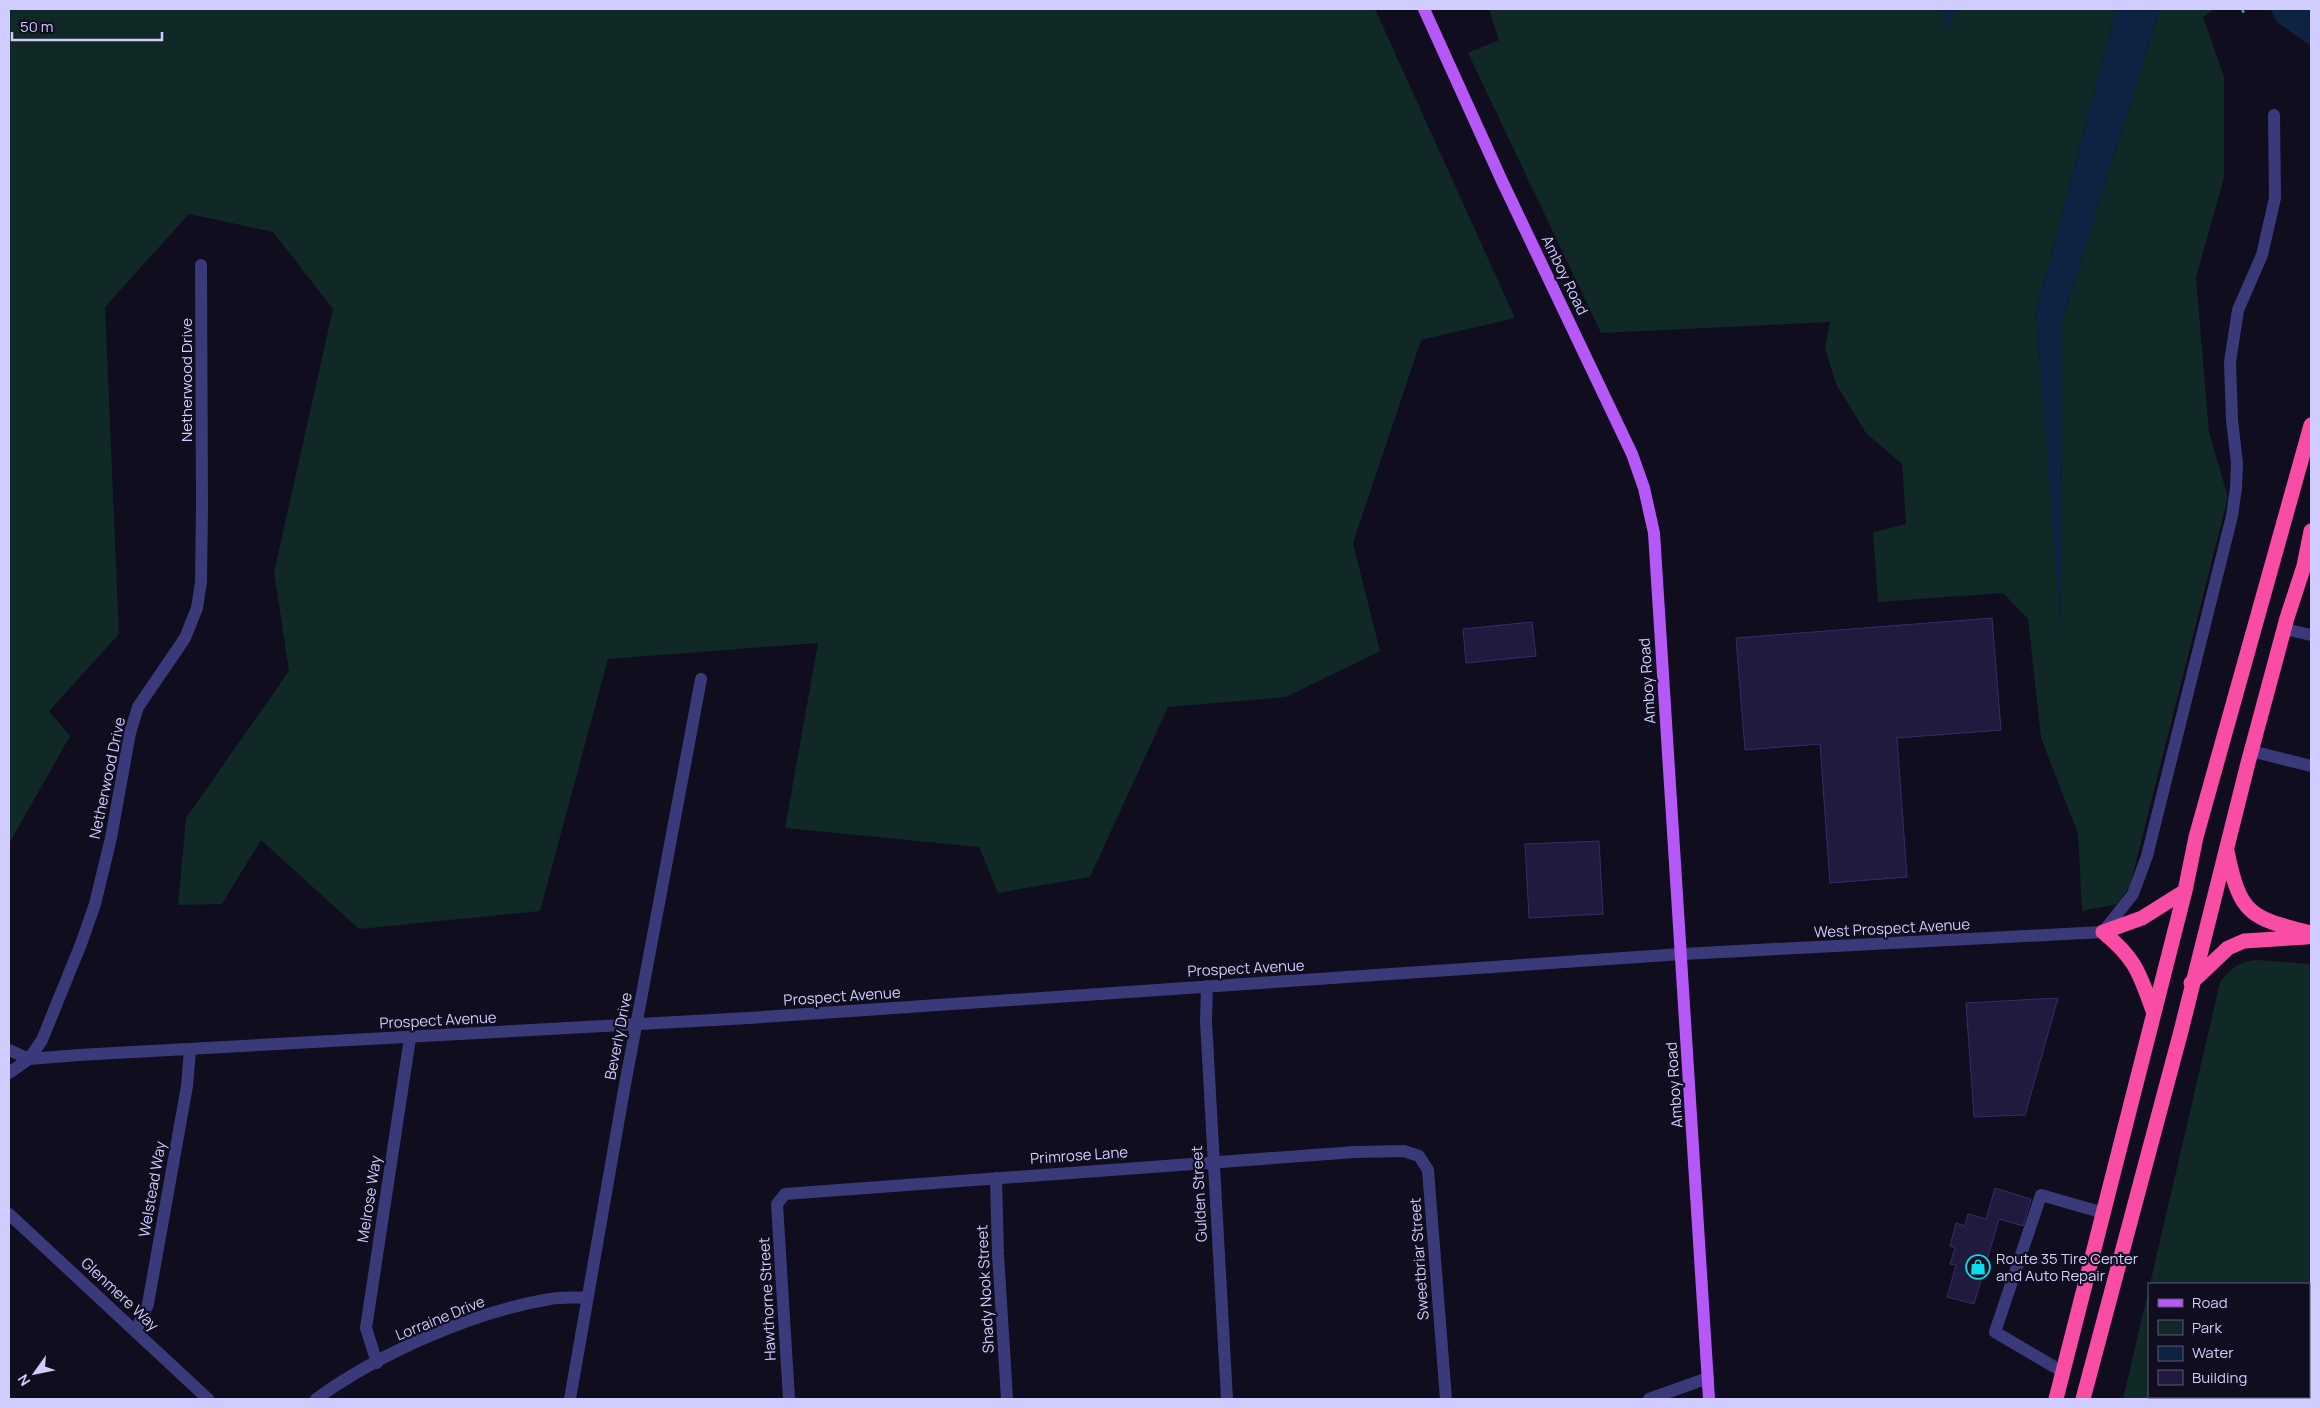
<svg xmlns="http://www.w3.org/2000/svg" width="2320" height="1408" font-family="Manrope,sans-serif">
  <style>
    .green { fill: #102826 }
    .water { fill: #0e2341 }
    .building { fill: #201a3e; stroke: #362d69 }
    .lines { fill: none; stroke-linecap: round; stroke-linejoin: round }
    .path { stroke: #32ab9f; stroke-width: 3; stroke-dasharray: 2.5 4; stroke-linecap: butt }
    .minor { stroke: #3a3a7b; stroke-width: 12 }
    .major { stroke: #b657f8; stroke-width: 12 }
    .highway { stroke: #f84ca5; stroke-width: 15 }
    .labels { text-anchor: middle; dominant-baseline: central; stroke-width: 4.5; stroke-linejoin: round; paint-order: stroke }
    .street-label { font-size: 15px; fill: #d0ccfd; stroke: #0f0d1e }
    .poi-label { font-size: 15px; fill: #d0ccfd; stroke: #0f0d1e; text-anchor: start }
  </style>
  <rect width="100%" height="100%" fill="#0f0d1e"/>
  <path class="green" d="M9 9H1375L1515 318 1421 340 1353 543 1380 651 1286 697 1168 707 1090 877 998 893 979 847 785 828 818 643 608 659 540 911 359 929 261 840 222 904 178 905 186 818 289 671 274 572 333 309 273 232 189 214 105 307 119 634 49 711 70 736 9 844Z
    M1489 9H1941L1946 30 1958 9H2116L2036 313 2062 636 2061 324 2160 9H2215L2203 17 2224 77V177L2196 278 2209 432 2228 497 2130 886 2117 904 2082 911 2078 834 2041 738 2028 619 2003 593 1878 602 1873 532 1906 524 1902 464 1866 433 1836 384 1825 348 1830 322 1601 333 1468 53 1499 40Z
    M2257 960 2311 964V1399H2123L2149 1288V1397H2309V1284H2150L2220 982C2231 969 2239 961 2257 960Z"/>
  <path class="water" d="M1941 9H1958L1946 31Z
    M2116 9H2160L2061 324 2062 645 2036 313Z
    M2270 9H2311V46L2278 23Z"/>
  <path class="building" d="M1992 618 2001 730 1897 738 1907 877 1830 883 1820 744 1745 750 1736 638Z
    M1532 622 1536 656 1466 663 1463 629Z
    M1599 841 1603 914 1529 918 1525 844Z
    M2058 998 2025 1115 1974 1117 1966 1003Z
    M1995 1188 2031 1199 2023 1226 1999 1219 1974 1304 1947 1297 1956 1265 1950 1264 1955 1248 1950 1246 1956 1223 1965 1226 1968 1214 1986 1219Z"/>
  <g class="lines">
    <path class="path" d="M2242 12 2246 9"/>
    <path class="minor" d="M2284 629 2311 635
      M2251 751 2311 766
      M1207 986 1206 1021 1227 1399
      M9 1050 29 1059 42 1040 81 944 95 904 111 838 130 733 138 707 185 638 197 608 201 582 202 507 201 265
      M9 1073 29 1059 79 1055 749 1018 1682 954 2103 932 2133 894 2147 856 2232 516 2236 488 2237 463 2232 420 2230 362 2238 310 2262 255 2275 198 2274 115
      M996 1178 998 1254 1007 1399
      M9 1214 208 1399
      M136 1331 148 1304 187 1086 190 1050
      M377 1363 366 1328 410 1038
      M2063 1372 1995 1332 2041 1195 2104 1213
      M316 1399C380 1353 472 1312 550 1299 562 1297 575 1298 588 1297
      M570 1399 624 1090 701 679
      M789 1399 777 1204 785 1194 1355 1152 1404 1151 1419 1156 1428 1170 1446 1399
      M1649 1399 1708 1378"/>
    <path class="major" d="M1424 9 1502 181 1632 454 1644 488 1654 533 1709 1399"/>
    <path class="highway" d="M2227 851C2240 915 2250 918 2311 933
      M2103 932C2137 960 2139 973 2154 1013
      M2103 932 2142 918 2185 891
      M2191 983 2228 948 2244 941 2307 937
      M2056 1399 2185 891 2196 837 2311 425
      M2083 1399 2181 1031 2248 763 2287 618 2304 566 2311 531"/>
  </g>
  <defs>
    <g id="shop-ring" transform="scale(1.25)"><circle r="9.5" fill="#0f0d1e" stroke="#09ddec" stroke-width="1.5"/><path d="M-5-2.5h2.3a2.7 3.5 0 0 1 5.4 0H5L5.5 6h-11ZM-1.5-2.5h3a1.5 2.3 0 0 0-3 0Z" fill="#09ddec"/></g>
  </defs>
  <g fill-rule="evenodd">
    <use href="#shop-ring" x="1978" y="1267"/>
  </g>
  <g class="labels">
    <g class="street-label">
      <text transform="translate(1565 275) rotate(64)">Amboy Road</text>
      <text transform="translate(186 380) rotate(-90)">Netherwood Drive</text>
      <text transform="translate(1647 681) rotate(-94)">Amboy Road</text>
      <text transform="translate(107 778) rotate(-78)">Netherwood Drive</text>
      <text transform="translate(1892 928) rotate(-3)">West Prospect Avenue</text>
      <text transform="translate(1246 968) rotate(-3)">Prospect Avenue</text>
      <text transform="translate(842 996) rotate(-4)">Prospect Avenue</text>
      <text transform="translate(438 1020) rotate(-3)">Prospect Avenue</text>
      <text transform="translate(618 1036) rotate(-79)">Beverly Drive</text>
      <text transform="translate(1674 1085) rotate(-94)">Amboy Road</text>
      <text transform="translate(1079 1155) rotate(-4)">Primrose Lane</text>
      <text transform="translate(152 1189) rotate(-80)">Welstead Way</text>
      <text transform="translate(1199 1194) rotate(-93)">Gulden Street</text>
      <text transform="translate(369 1199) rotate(-81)">Melrose Way</text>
      <text transform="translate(1419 1259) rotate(-94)">Sweetbriar Street</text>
      <text transform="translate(985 1289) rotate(-93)">Shady Nook Street</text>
      <text transform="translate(120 1294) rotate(43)">Glenmere Way</text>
      <text transform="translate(767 1299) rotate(-93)">Hawthorne Street</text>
      <text transform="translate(440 1318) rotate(-22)">Lorraine Drive</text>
    </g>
    <g class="poi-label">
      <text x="1996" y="1258">Route 35 Tire Center<tspan x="1996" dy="17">and Auto Repair</tspan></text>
    </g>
  </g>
  <rect width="2320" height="1408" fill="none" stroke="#d0ccfd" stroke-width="20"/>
  <rect x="2148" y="1283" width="162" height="115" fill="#0f0d1e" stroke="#5c5977"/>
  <rect x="2158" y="1299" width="25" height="8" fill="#b657f8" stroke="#5c5977"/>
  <text x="2192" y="1308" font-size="15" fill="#d0ccfd">Road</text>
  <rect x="2158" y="1320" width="25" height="15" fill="#102826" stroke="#5c5977"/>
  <text x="2192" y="1333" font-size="15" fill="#d0ccfd">Park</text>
  <rect x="2158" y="1346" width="25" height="15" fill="#0e2341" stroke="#5c5977"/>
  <text x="2192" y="1358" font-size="15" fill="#d0ccfd">Water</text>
  <rect x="2158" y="1370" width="25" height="15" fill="#201a3e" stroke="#5c5977"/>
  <text x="2192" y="1383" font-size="15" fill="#d0ccfd">Building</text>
  <g transform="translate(35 1373) rotate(237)" stroke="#0f0d1e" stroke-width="4" paint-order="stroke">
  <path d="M0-4L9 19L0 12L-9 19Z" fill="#d0ccfd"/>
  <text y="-8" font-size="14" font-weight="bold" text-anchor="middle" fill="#d0ccfd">N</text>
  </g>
  <path d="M12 32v8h150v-8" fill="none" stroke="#d0ccfd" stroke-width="2.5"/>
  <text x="20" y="32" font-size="15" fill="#d0ccfd" stroke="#0f0d1e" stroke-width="4" paint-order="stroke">50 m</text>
</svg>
